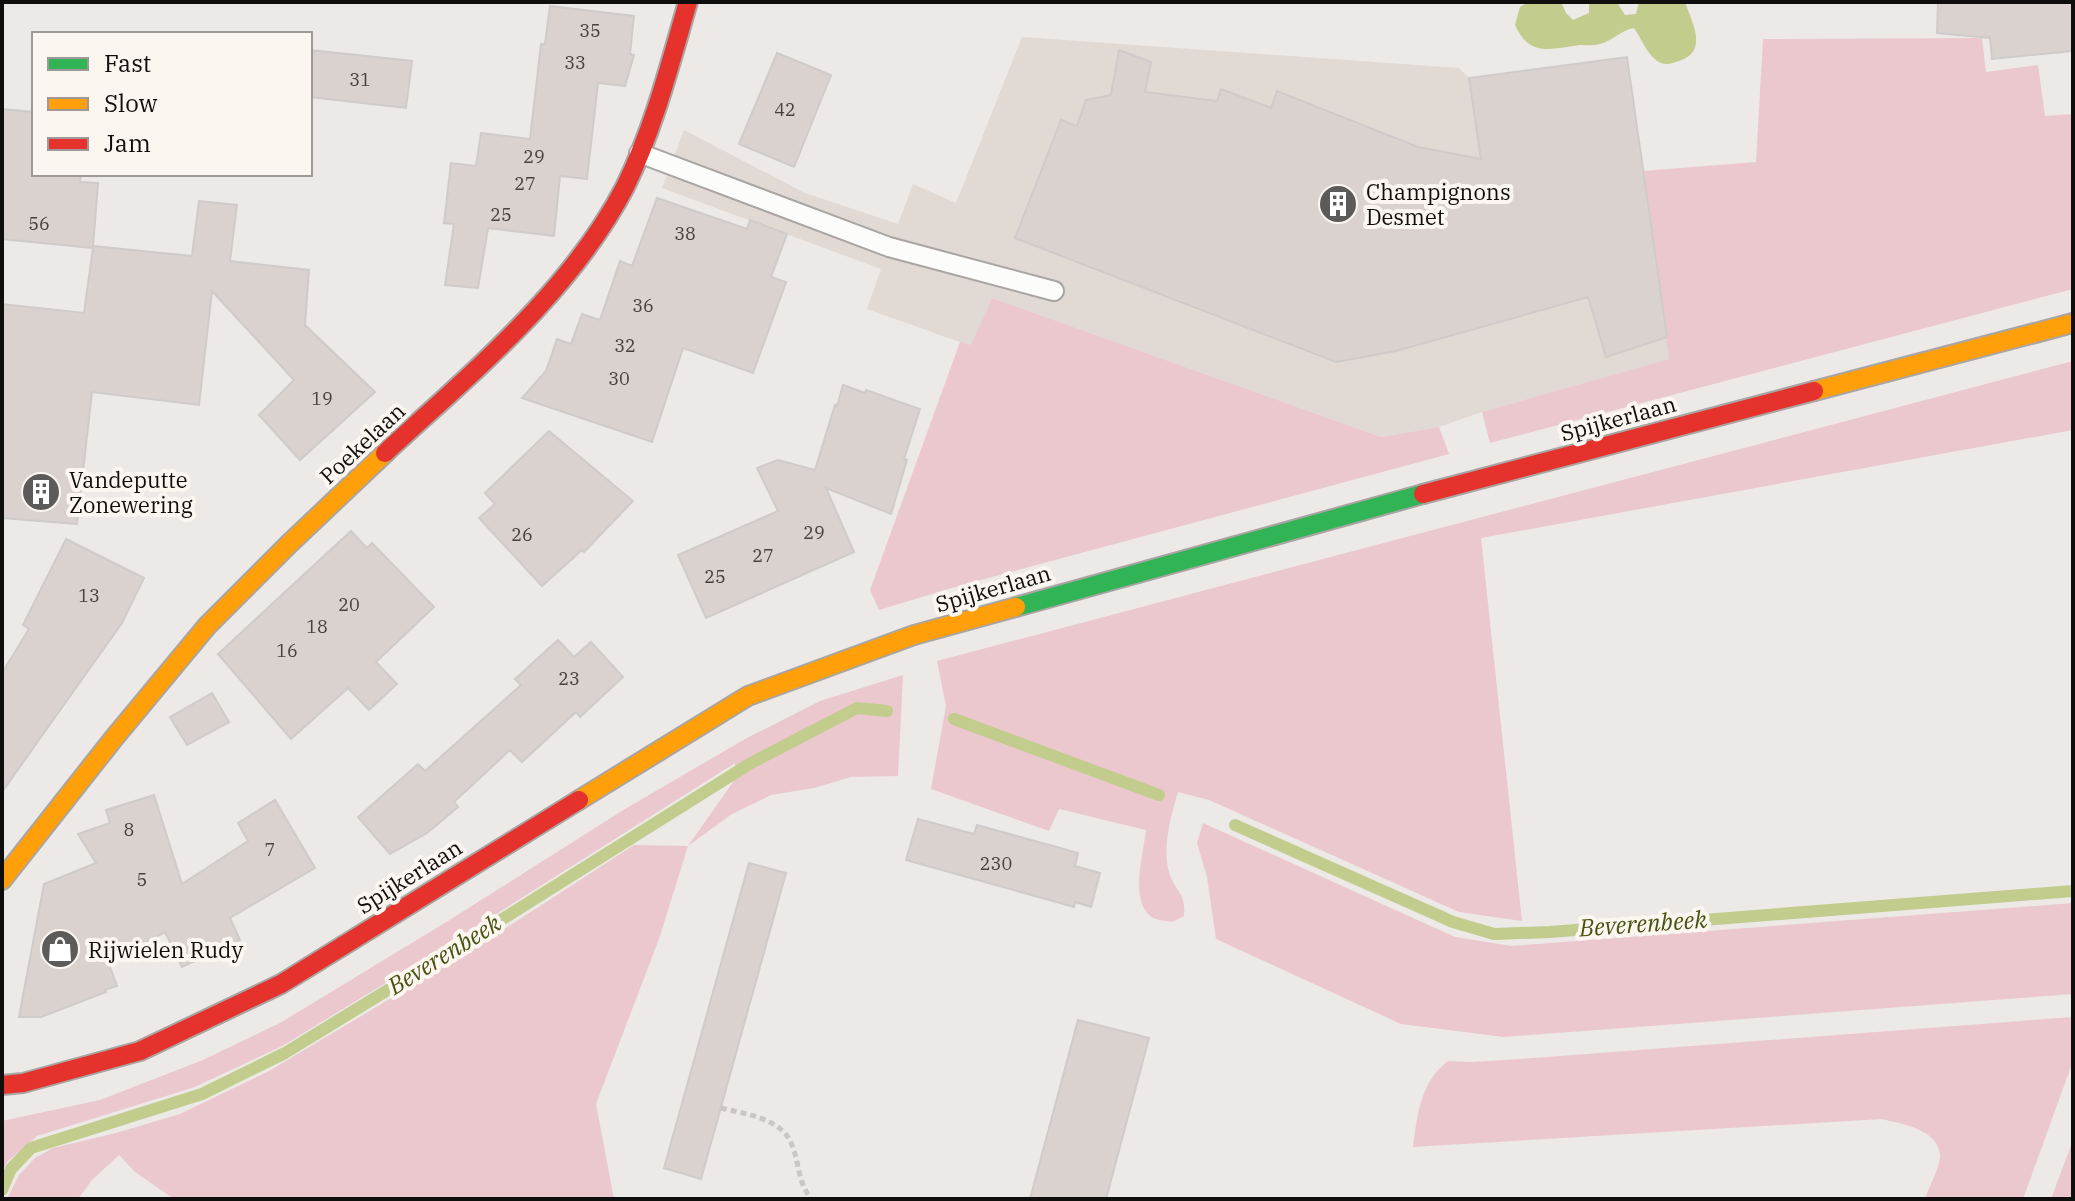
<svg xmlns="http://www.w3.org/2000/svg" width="2075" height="1201" font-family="'IBM Plex Serif',serif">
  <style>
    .built { fill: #e1d9d3 }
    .green { fill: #ebc8cd }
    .water { fill: #c1cc8d }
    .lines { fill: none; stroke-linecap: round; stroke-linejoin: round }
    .stream { stroke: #c1cc8d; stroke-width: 12 }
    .building { fill: #dad2cf; stroke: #cecbca; stroke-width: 2 }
    .lane-casing { stroke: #a8a5a3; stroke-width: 22 }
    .fast-casing { stroke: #a8a5a3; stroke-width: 22 }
    .slow-casing { stroke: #a8a5a3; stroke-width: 22 }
    .jam-casing { stroke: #a8a5a3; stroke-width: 22 }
    .path { stroke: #c9c7c6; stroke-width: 5; stroke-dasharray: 6 4; stroke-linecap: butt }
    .lane { stroke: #fcfcfb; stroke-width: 18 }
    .fast { stroke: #30b455; stroke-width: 18 }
    .slow { stroke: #ff9f0a; stroke-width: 18 }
    .jam { stroke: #e5322d; stroke-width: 18 }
    .labels { text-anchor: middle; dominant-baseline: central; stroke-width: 8; stroke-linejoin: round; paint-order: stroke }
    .number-label { font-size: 18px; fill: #464240 }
    .poi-label { font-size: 22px; fill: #100e0d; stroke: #fcf6f1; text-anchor: start }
    .street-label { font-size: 22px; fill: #100e0d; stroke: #fcf6f1 }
    .water-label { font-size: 24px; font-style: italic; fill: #485210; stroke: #fcf6f1 }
  </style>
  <rect width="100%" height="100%" fill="#ece9e7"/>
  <path class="built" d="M1022 37 1459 68 1469 78 1627 57 1670 359 1482 412 1439 427 1381 437 992 298 971 346 867 309 881 269 662 188 684 130 805 193 898 224 913 184 956 203Z"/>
  <path class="green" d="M1982 38 1986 72 2038 65 2045 116 2073 114V289L1490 443 1482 412 1669 359 1643 171 1756 162 1763 39Z
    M992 298 1381 437 1439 427 1449 454 955 587 879 610 870 590 960 342 971 345Z
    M2073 361V430L1481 538 1522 921 1459 912 1209 800 1178 792C1171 816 1161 850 1170 875 1177 894 1186 893 1184 916L1172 922C1167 921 1158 920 1153 918 1128 903 1144 852 1146 830L1059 809 1049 831 931 789 946 706 937 661Z
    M903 675 898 776 851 777 814 788 771 795 732 814 688 846 659 939 596 1104 614 1199H174L135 1172 119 1155 92 1180 78 1199H7L19 1175 35 1158 53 1148 116 1133 180 1114 269 1071 472 950 634 845 688 846 733 782 735 763 441 949 284 1045 195 1087 37 1136 7 1162 2 1172V1121L100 1100 203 1060 280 1023 448 921 625 809 745 739 820 701Z
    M1203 823 1455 937 1512 946 2073 903V994L1504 1037 1401 1024 1216 939 1207 877 1197 843Z
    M2073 1017V1061L2023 1199H1925C1928 1189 1941 1165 1940 1155 1938 1129 1902 1124 1882 1119L1413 1147C1417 1115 1421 1081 1448 1061L1472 1062 1521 1059Z
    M2073 1140V1199H2051Z"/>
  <path class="water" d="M1528 2H1561L1566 13 1573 20 1589 13V2H1617L1625 15 1636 14 1639 2H1685C1692 23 1709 51 1679 61 1671 64 1663 66 1656 60 1646 52 1641 38 1634 28 1621 30 1612 41 1600 44 1594 46 1586 45 1580 45 1551 49 1529 57 1515 25L1520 7Z"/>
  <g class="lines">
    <path class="stream" d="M954 719 1159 795
      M1235 825 1453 922 1494 934 1550 932 2073 891
      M2 1190 11 1169 31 1148 202 1094 285 1053 466 942 751 763 857 708 887 711"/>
  </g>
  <path class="building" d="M1938 2H2073V51L1992 59 1990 38 1937 33Z
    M550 6 634 16 630 54 634 55 625 86 598 83 587 179 560 176 554 236 488 228 478 288 445 285 454 224 444 223 451 163 476 166 481 133 530 139 541 44H545Z
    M310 50 412 61 406 108 310 97Z
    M1119 50 1151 62 1145 92 1217 101 1221 89 1271 108 1277 91 1418 147 1481 159 1469 78 1627 57 1667 337 1606 357 1588 297 1396 351 1336 362 1015 238 1061 120 1077 126 1086 100 1111 95Z
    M777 53 831 75 794 167 739 144Z
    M2 109 34 112V174H81L80 182 98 183 93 246 192 256 199 201 237 205 230 261 309 270 305 325 375 392 300 460 259 415 294 380 212 291 199 405 92 392 77 524 2 518V304L84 313 93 248 2 239Z
    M657 198 747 229 750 220 787 234 771 277 786 282 753 373 683 348 652 442 522 398 546 371 557 339 571 344 582 314 600 320 620 261 632 266Z
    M843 385 865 393 866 390 920 409 904 459 907 460 891 514 826 488 854 552 706 618 678 555 778 511 757 468 778 460 815 470 835 405 837 406Z
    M549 431 633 501 584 552 582 550 542 586 479 518 495 504 485 493Z
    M351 531 367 548 372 543 434 607 376 662 397 684 369 710 348 688 291 739 218 654Z
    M66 539 144 578 122 623 2 792V673L29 629 23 625Z
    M558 640 574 657 591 642 623 677 580 717 576 712 522 762 510 750 454 802 458 807 427 833 390 854 358 817 418 764 425 771 521 685 515 679Z
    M212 693 229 722 187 745 170 717Z
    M154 795 182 884 248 841 238 823 275 800 315 868 230 918 240 940 182 967 165 932 108 962 117 986 105 990 106 992 41 1017H19L44 884 96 863 78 834 110 823 106 810Z
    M918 819 974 834 977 825 1078 853 1075 866 1100 873 1091 907 1075 902 1074 907 906 860Z
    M749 863 786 873 701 1179 664 1168Z
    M1078 1020 1149 1038 1106 1199H1030Z"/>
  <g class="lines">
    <g class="lane-casing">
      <path id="lane" d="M639 153 889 247 1054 291"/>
    </g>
    <g class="fast-casing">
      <path id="fast" d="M1016 607 1423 494"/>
    </g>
    <g class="slow-casing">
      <path id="slow" d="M1814 391 2073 323
        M579 800 748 696 914 635 1016 607
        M2 880 114 738 207 626 289 544 385 453"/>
    </g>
    <g class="jam-casing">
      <path id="jam" d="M385 453C471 373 570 293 625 187 654 128 670 64 688 2
        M1423 494 1814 391
        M2 1085 23 1083 140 1051 281 984 579 800"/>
    </g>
    <path class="path" d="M721 1108C745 1114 782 1118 792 1145 800 1165 797 1180 811 1199"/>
    <use href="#lane" class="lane"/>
    <use href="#fast" class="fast"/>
    <use href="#slow" class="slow"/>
    <use href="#jam" class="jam"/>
  </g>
  <defs>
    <g id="building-disc" transform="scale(2)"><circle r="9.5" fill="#5d5b59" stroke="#fcf6f1"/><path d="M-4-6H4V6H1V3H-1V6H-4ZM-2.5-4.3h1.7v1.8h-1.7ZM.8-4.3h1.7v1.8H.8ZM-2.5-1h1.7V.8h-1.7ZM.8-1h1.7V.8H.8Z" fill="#fff"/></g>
    <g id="shop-disc" transform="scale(2)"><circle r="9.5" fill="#5d5b59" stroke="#fcf6f1"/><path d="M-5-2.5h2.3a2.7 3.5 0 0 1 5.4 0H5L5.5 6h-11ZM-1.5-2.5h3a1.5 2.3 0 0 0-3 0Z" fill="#fff"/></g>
  </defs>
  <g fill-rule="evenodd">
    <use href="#building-disc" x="1338" y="204"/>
    <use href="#building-disc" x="41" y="492"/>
    <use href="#shop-disc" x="60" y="949"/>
  </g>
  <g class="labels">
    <g class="number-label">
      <text x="590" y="30">35</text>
      <text x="575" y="62">33</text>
      <text x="360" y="79">31</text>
      <text x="785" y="109">42</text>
      <text x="534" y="156">29</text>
      <text x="525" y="183">27</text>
      <text x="501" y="214">25</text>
      <text x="39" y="223">56</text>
      <text x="685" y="233">38</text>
      <text x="643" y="305">36</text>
      <text x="625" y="345">32</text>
      <text x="619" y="378">30</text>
      <text x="322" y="398">19</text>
      <text x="814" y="532">29</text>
      <text x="522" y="534">26</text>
      <text x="763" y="555">27</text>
      <text x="715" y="576">25</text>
      <text x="89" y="595">13</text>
      <text x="349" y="604">20</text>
      <text x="317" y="626">18</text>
      <text x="287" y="650">16</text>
      <text x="569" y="678">23</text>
      <text x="129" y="829">8</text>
      <text x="270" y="849">7</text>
      <text x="996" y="863">230</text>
      <text x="142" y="879">5</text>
    </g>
    <g class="poi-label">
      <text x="1366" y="191">Champignons<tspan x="1366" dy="25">Desmet</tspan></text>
      <text x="69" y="479">Vandeputte<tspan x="69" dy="25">Zonewering</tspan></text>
      <text x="88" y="949">Rijwielen Rudy</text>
    </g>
    <g class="street-label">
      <text transform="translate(1618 418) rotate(-15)">Spijkerlaan</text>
      <text transform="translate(362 443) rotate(-43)">Poekelaan</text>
      <text transform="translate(993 588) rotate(-16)">Spijkerlaan</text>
      <text transform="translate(409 876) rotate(-32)">Spijkerlaan</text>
    </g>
    <g class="water-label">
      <text transform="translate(1643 923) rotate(-4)">Beverenbeek</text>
      <text transform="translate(444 954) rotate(-32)">Beverenbeek</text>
    </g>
  </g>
  <rect width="2075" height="1201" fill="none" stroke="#100e0d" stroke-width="8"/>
  <rect x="32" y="32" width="280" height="144" fill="#fcf6f1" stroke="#9e9996" stroke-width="2"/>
  <rect x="48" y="58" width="40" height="12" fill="#30b455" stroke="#9e9996" stroke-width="2"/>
  <text x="104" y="72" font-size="24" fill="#100e0d">Fast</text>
  <rect x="48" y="98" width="40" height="12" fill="#ff9f0a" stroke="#9e9996" stroke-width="2"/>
  <text x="104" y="112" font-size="24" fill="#100e0d">Slow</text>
  <rect x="48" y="138" width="40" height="12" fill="#e5322d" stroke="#9e9996" stroke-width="2"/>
  <text x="104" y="152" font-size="24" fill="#100e0d">Jam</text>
</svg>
